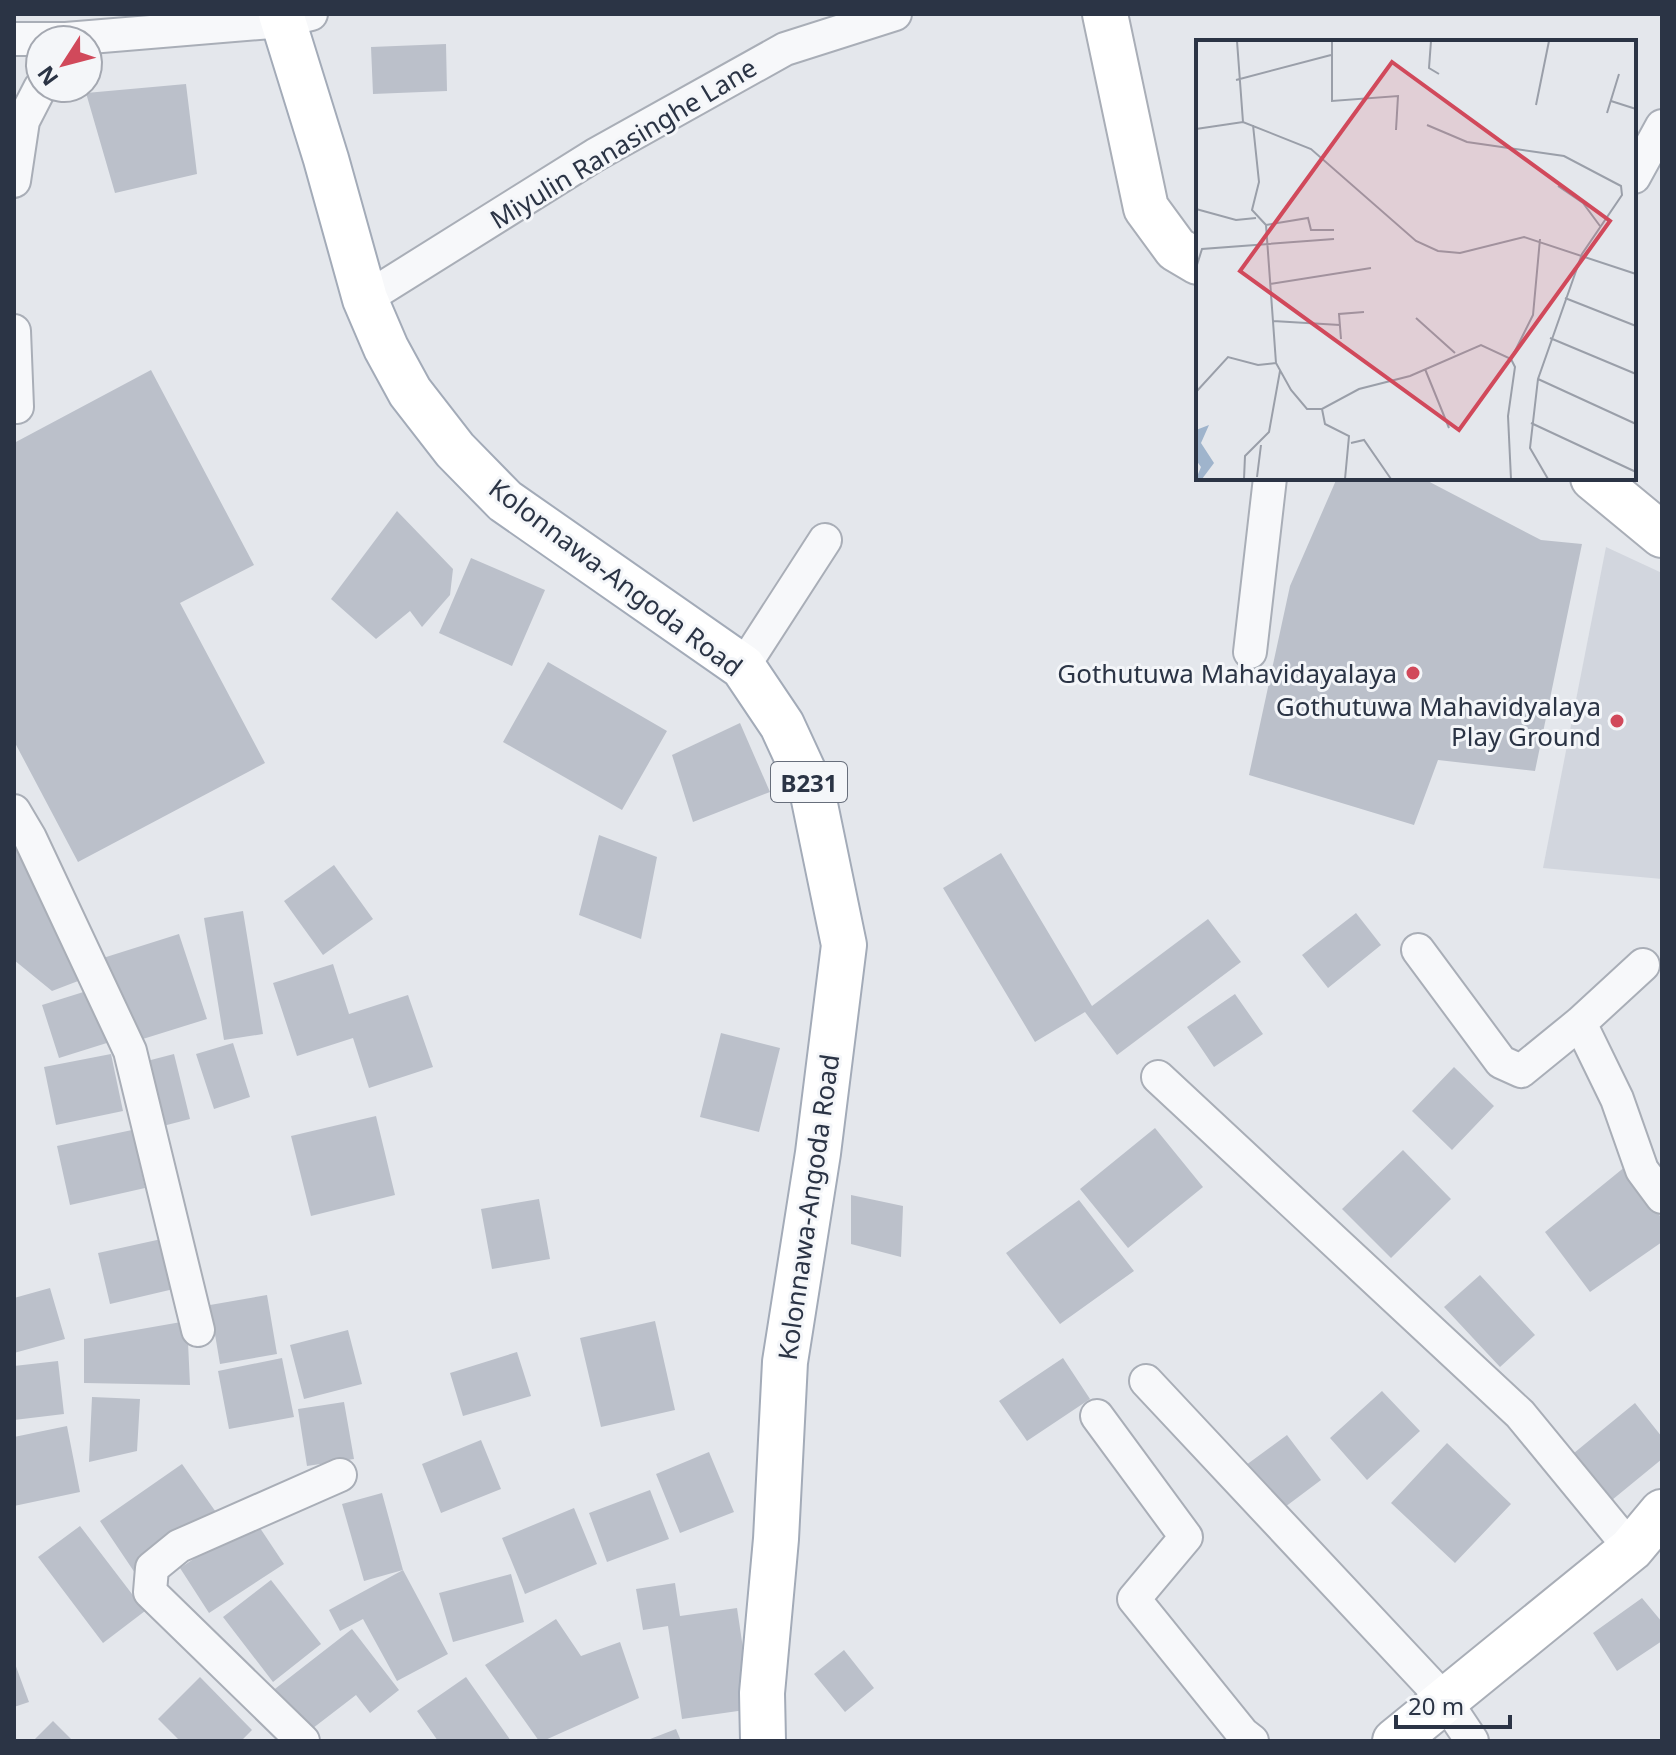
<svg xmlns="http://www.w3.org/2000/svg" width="1676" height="1755" font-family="'Noto Sans',sans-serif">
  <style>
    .built { fill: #d2d6de }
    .building { fill: #bbc0ca }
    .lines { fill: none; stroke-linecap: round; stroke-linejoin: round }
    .street-casing { stroke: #a9aeb7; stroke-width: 36 }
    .secondary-casing { stroke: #a9aeb7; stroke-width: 48 }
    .primary-casing { stroke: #a3abb8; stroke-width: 48 }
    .street { stroke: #f7f8fa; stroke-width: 32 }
    .secondary { stroke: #fff; stroke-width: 44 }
    .primary { stroke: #fff; stroke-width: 44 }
    .poi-dot { fill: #d1495b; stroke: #f4f6f9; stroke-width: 3 }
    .labels { text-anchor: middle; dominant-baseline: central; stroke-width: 6; stroke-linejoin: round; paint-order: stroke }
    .shield { fill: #f4f6f9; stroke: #676e7b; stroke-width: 2 }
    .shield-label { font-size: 24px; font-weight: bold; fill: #2b3445 }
    .street-label { font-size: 26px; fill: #2b3445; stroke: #f4f6f9 }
    .poi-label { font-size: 26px; fill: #2b3445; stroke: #f4f6f9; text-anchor: end }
    .inset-road { fill: none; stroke: #9a9fa9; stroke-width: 2 }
    .view { fill: #d1495b; fill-opacity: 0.15; stroke: #d1495b; stroke-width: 4 }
    .inset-edge { fill: none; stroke: #2b3445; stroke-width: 4 }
  </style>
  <rect width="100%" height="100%" fill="#e4e7ec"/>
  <path class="built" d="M1606 547 1662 573V879L1543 868Z"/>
  <path class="building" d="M446 44 447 91 373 94 371 47Z
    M186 84 197 174 115 193 86 93Z
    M151 370 254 565 180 603 265 763 78 862 14 741V443Z
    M1337 478H1422L1541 540 1582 544 1535 771 1438 760 1414 825 1249 775 1290 586Z
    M397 511 453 569 450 595 422 627 410 611 376 639 331 599Z
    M471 558 545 590 512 666 439 633Z
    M548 662 667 731 622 810 503 742Z
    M740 723 770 792 693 822 672 755Z
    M14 828 86 978 52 991 14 960Z
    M599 835 657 857 641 939 579 915Z
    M1001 853 1092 1006 1208 919 1241 962 1117 1055 1085 1012 1035 1042 943 888Z
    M334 865 373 919 323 955 284 901Z
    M243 911 263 1034 224 1040 204 918Z
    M1356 913 1381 945 1328 988 1302 955Z
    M179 934 207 1019 130 1043 103 958Z
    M333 964 349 1014 408 995 433 1067 369 1088 353 1038 297 1056 273 983Z
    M93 989 110 1042 59 1058 42 1005Z
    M1235 994 1263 1034 1214 1067 1187 1027Z
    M721 1033 780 1048 759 1132 700 1117Z
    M233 1043 250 1097 214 1109 196 1054Z
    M111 1054 123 1111 56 1125 44 1067Z
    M174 1054 190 1119 163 1126 147 1061Z
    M1454 1067 1494 1106 1452 1150 1412 1111Z
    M376 1116 395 1195 311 1216 291 1136Z
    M1155 1128 1203 1187 1128 1248 1080 1189Z
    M132 1130 145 1188 70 1205 57 1146Z
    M1403 1150 1451 1199 1391 1258 1342 1209Z
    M1626 1166 1662 1219V1242L1590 1292 1545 1232Z
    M851 1195 903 1206 901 1257 851 1244Z
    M539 1199 550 1259 492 1269 481 1209Z
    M1079 1200 1134 1271 1060 1324 1006 1253Z
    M166 1238 178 1288 110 1304 98 1253Z
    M1480 1275 1535 1335 1500 1367 1444 1307Z
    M50 1288 65 1339 14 1353V1298Z
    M267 1295 277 1354 220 1364 210 1305Z
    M187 1321 190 1385 84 1383V1339Z
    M655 1321 675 1410 601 1427 580 1338Z
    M348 1330 362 1384 304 1399 290 1345Z
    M517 1352 531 1396 463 1416 450 1373Z
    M282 1358 294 1417 229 1429 218 1371Z
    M1063 1358 1090 1399 1027 1441 999 1401Z
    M58 1361 64 1414 14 1420V1366Z
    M1382 1391 1420 1431 1367 1480 1330 1438Z
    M92 1397 140 1399 137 1451 89 1462Z
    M344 1402 354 1459 307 1466 298 1409Z
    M1635 1403 1662 1437V1459L1612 1500 1574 1453Z
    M67 1426 80 1492 14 1506V1437Z
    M1287 1435 1321 1480 1261 1525 1227 1479Z
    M481 1440 501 1489 441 1513 422 1464Z
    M1447 1443 1511 1504 1455 1563 1391 1503Z
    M709 1452 734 1512 680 1533 656 1474Z
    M182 1464 218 1515 135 1573 100 1521Z
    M650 1490 669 1539 607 1562 589 1513Z
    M382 1493 403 1570 448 1654 397 1681 363 1619 340 1631 329 1610 403 1570 364 1581 342 1504Z
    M574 1508 597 1564 525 1594 502 1538Z
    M254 1519 284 1564 209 1613 180 1568Z
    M80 1526 145 1611 103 1643 38 1557Z
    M511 1574 524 1622 453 1642 439 1593Z
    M271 1580 321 1644 273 1682 223 1617Z
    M675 1583 680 1616 737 1608 752 1709 682 1719 668 1626 643 1630 636 1589Z
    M1642 1598 1662 1622V1641L1617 1671 1593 1633Z
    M556 1619 581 1656 620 1642 639 1698 543 1741H539L485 1665Z
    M352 1629 399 1690 370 1713 356 1695 304 1735 271 1692Z
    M844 1650 874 1688 845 1712 814 1674Z
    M14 1661 29 1702 14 1707Z
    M200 1677 252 1730 241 1741H180L158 1719Z
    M466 1677 511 1741H438L417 1711Z
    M53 1721 73 1741H33Z
    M676 1729 681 1741H645Z"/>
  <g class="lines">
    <g class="street-casing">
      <path id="street" d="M14 39H66L283 21 311 14
        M1634 177 1662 126
        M14 181 23 121 40 88
        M365 299 595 155 785 49 895 14
        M14 331 17 407
        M1250 652 1270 478
        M743 667 825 540
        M14 811 30 838 130 1051 198 1330
        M1418 950 1501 1062 1521 1071 1580 1023 1643 965
        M1580 1023 1617 1099 1642 1170 1662 1197
        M1158 1077 1520 1414 1631 1549
        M1146 1381 1444 1699 1472 1741
        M1097 1416 1186 1537 1134 1599 1243 1734 1252 1741
        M303 1741 150 1592 152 1568 179 1546 340 1475"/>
    </g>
    <g class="secondary-casing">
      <path id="secondary" d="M1105 14 1146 208 1176 249 1198 262
        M1593 478 1662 535
        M1395 1741 1631 1549 1662 1512"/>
    </g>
    <g class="primary-casing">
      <path id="primary" d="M281 14 326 159 365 299 386 348 410 392 455 450 505 501 743 667 782 725 812 790 844 945 818 1153 785 1362 776 1539 762 1693 763 1741"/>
    </g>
    <use href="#street" class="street"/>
    <use href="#secondary" class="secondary"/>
    <use href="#primary" class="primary"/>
  </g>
  <g class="poi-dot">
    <circle cx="1413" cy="673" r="8"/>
    <circle cx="1617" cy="721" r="8"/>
  </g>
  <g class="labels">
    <rect class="shield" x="771" y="762" width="76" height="40" rx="6"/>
    <g class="shield-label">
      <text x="809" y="782">B231</text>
    </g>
    <g class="street-label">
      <text transform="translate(623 143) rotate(-31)">Miyulin Ranasinghe Lane</text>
      <text transform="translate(616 577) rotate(37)">Kolonnawa-Angoda Road</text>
      <text transform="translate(808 1207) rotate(-82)">Kolonnawa-Angoda Road</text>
    </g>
    <g class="poi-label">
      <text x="1397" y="673">Gothutuwa Mahavidayalaya</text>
      <text x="1601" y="706">Gothutuwa Mahavidyalaya<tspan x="1601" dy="30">Play Ground</tspan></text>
    </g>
  </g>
  <g transform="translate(1196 40)">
    <rect width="440" height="440" fill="#e4e7ec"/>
    <path d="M13 385 5 403 18 423 6 439H0L5 427 0 420V390Z" fill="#9fb4cc"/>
    <path class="inset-road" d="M41 1 47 82M136 1V61L202 56 200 90M235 1 233 28 243 34M40 40 135 15M415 61 440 69M340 65 353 1M411 73 423 34M57 85 63 142 56 170 70 185 80 323 95 350 111 369H126L163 349 214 336 285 305 315 319 319 327 312 376 315 439M231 85 271 102 368 116 425 146 426 155 386 214 342 339 334 408 352 439M0 89 47 82 115 109 220 201 242 211 264 213 328 197 440 234M362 146 387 163 404 186M0 169 40 180 60 178M70 185 112 178 115 190H138M0 228 6 209 138 199M74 244 175 228M369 258 440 286M220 278 259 313M77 281 144 285M354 298 440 334M145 299 143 274 168 272M315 319 337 275 344 199M229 329 253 388M342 339 440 384M0 352 32 317 62 325 80 323M126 369 129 384 153 396 149 439M335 383 440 432M155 403 168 400 195 439M61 437 65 405M48 439 49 416 73 392 84 331"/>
    <path class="view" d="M196 22 414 181 263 390 44 231Z"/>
    <rect width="440" height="440" class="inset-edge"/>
  </g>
  <rect width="1676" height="1755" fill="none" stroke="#2b3445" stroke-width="32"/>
  <g transform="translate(64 64) rotate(234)"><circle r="38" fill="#f4f6f9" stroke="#a4a8b1" stroke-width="2"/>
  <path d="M0-6L14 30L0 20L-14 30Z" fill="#d1495b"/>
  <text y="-12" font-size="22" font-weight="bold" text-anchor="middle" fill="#2b3445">N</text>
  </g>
  <path d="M1396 1715v12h114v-12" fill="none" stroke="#2b3445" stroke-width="4"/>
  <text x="1408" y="1715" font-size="24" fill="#2b3445" stroke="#f4f6f9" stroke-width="6" paint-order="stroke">20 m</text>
</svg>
